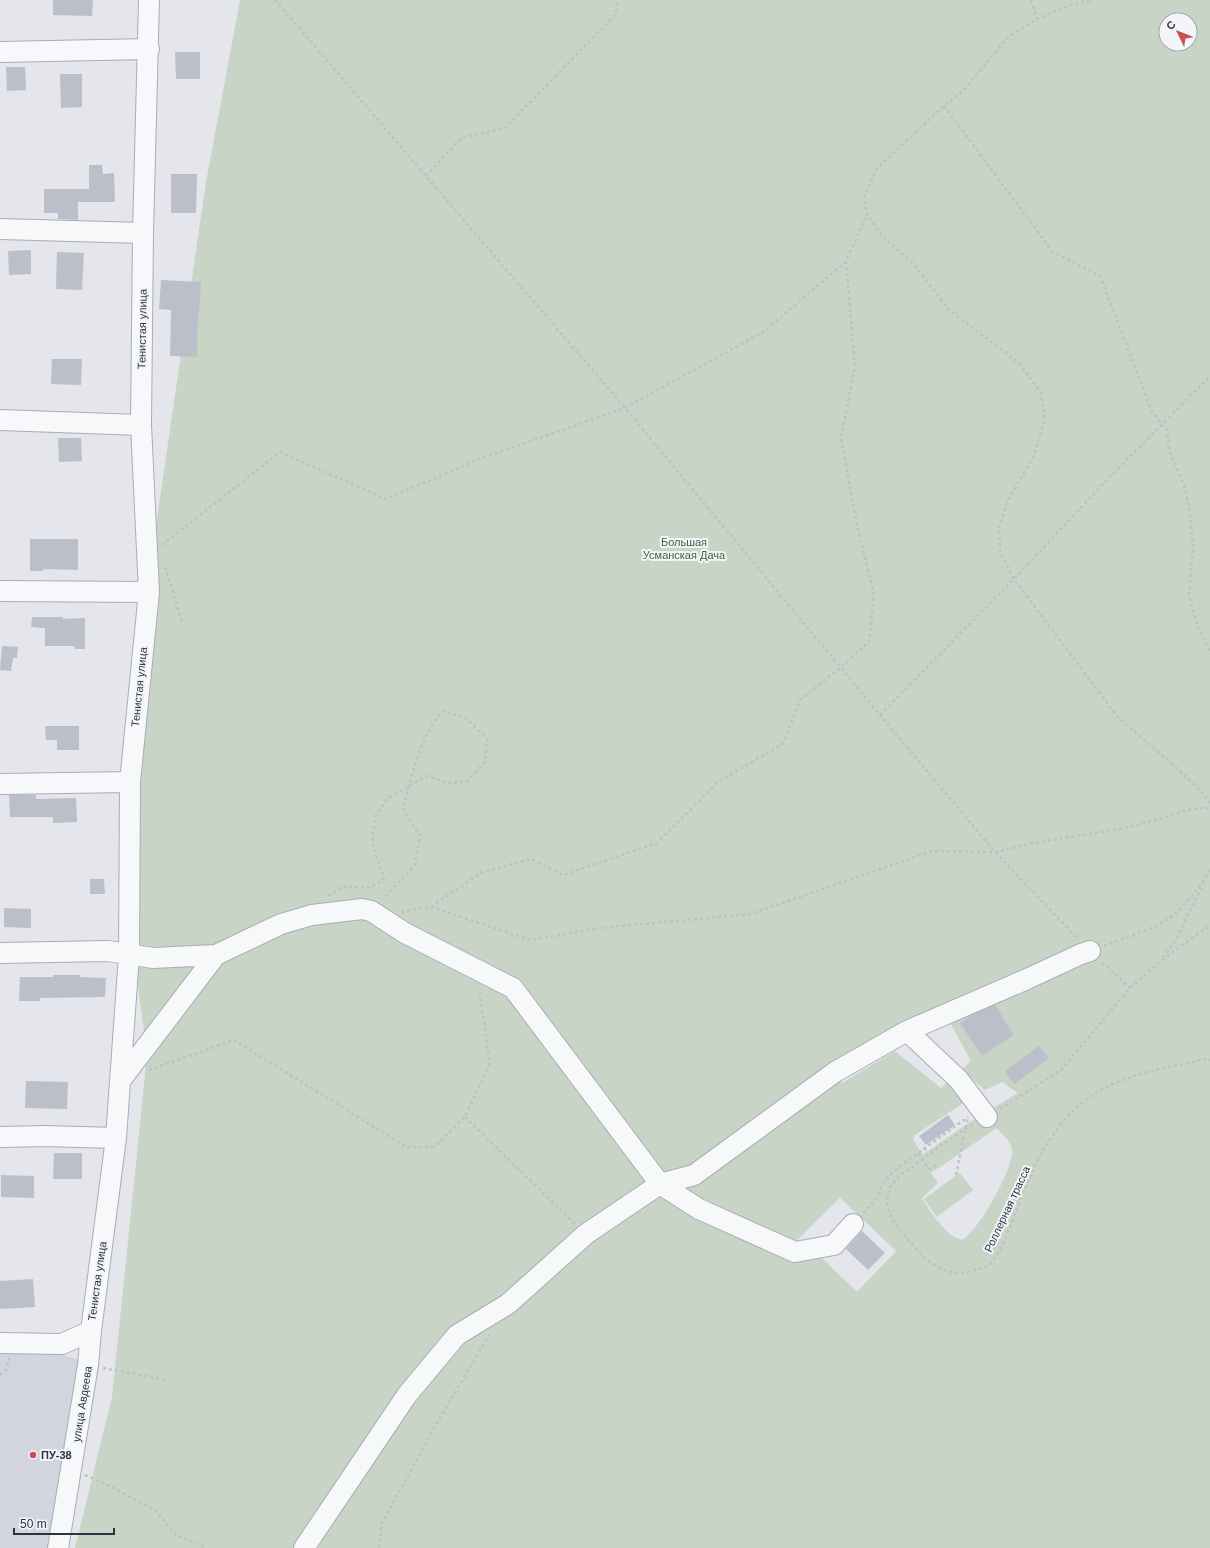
<svg xmlns="http://www.w3.org/2000/svg" width="1210" height="1548" font-family="Helvetica,sans-serif">
  <style>
    .built { fill: #d2d5dd }
    .green { fill: #c8d5c6; fill-rule: evenodd }
    .building { fill: #bcbfc9 }
    .lines { fill: none; stroke-linecap: round; stroke-linejoin: round }
    .minor-casing { stroke: #a9acb6; stroke-width: 22 }
    .path { stroke: #bec1c7; stroke-width: 2.5; stroke-dasharray: 3 3; stroke-linecap: butt }
    .minor { stroke: #f7f8fa; stroke-width: 20 }
    .path-bridge { stroke: #bec1c7; stroke-width: 2.5; stroke-dasharray: 3 3; stroke-linecap: butt }
    .poi-dot { fill: #cb4f52; stroke: #f4f5f9; stroke-width: 1.5 }
    .labels { text-anchor: middle; dominant-baseline: central; stroke-width: 4; stroke-linejoin: round; paint-order: stroke }
    .street-label { font-size: 11px; fill: #2c3244; stroke: #f4f5f9 }
    .park-label { font-size: 11px; fill: #3c5f3a; stroke: #f4f5f9 }
    .poi-label { font-size: 11px; font-weight: bold; fill: #2c3244; stroke: #f4f5f9; text-anchor: start }
  </style>
  <rect width="100%" height="100%" fill="#e4e6ec"/>
  <path class="built" d="M0 1346 57 1353 82 1361 51 1548H0Z"/>
  <path class="green" d="M240 0H1210V1548H75L112 1397 147 1055 119 841 158 512 206 182ZM1166 20H1190V44H1166ZM942 1008 971 1061 941 1088 895 1051 842 1083 833 1068ZM966 1074 985 1090 1002 1082 1018 1093 967 1124 922 1155 913 1139 915 1135 965 1102ZM997 1128C1003 1135 1012 1142 1012 1151 1013 1167 987 1213 976 1226 973 1230 968 1235 964 1239 950 1243 928 1208 922 1198L938 1183 931 1173ZM840 1198 896 1251 857 1292 821 1257 784 1253Z
    M960 1173 973 1190 937 1217 924 1199Z"/>
  <path class="building" d="M53 0H93L92 16 53 15Z
    M175 52H200V79H176Z
    M6 67H25L26 90 7 91Z
    M60 74H82V107L61 108Z
    M89 165H102L103 174 114 173 115 202H78V220L58 219V213H44V189H89Z
    M171 174H197L196 213H171Z
    M31 250V274L9 275 8 251Z
    M57 252 84 253 82 290 56 289Z
    M161 280 201 282 199 312H198L197 357 170 356 171 310 159 309Z
    M52 359H82L81 385 51 384Z
    M58 438H81L82 461 59 462Z
    M30 539H78V570L43 569V571H30Z
    M32 617H63V619L85 618V649H75L74 646H45V628L31 627Z
    M2 646 18 647 17 658H13L11 671 0 670Z
    M45 726H79V750H57V740H46Z
    M9 795H36V799L76 798 77 822 53 823V817H10Z
    M90 879H104L105 894H90Z
    M4 908 31 909V928L4 927Z
    M53 975H80V977L106 978 105 997 40 998V1001H19L20 977H53Z
    M995 1005 1014 1035 982 1056 960 1023 972 1015Z
    M1039 1046 1049 1058 1014 1084 1005 1071Z
    M26 1081 68 1082 67 1109 25 1108Z
    M948 1115 955 1125 926 1145 919 1136Z
    M54 1153H82V1179H53Z
    M1 1175 34 1176V1198L1 1197Z
    M862 1231 885 1253 868 1270 846 1249Z
    M33 1279 35 1307 0 1309V1281Z"/>
  <g class="lines">
    <g class="minor-casing">
      <path id="minor" d="M0 52 149 49
        M0 229 143 233
        M0 420 141 425
        M0 591 149 592
        M0 784 130 782
        M0 953 108 951 153 958 216 955 120 1081
        M216 955 281 924 312 915 362 909 371 911 405 933 513 988 660 1184 699 1209 795 1252 834 1245 853 1224
        M907 1031 1027 979 1081 954 1090 951
        M0 1137 44 1136 116 1138
        M0 1343 62 1344 91 1331
        M58 1548 88 1365 91 1331 116 1138 129 955 130 782 149 592 141 425 143 233 149 0
        M304 1548 407 1395 457 1335 508 1304 586 1234 660 1184 694 1175 835 1072 907 1031 958 1079 987 1117"/>
    </g>
    <path class="path" d="M275 0 625 408 880 715 995 852 1078 939
      M1031 0 1037 19
      M1090 0 1070 5 1037 19 1007 38 964 90 944 106 877 168 864 198 867 215 885 239 913 263 949 310 1019 363 1041 393 1045 420 1033 458 1009 498 999 526 1000 552 1014 579 1117 716 1180 771 1200 790 1210 803
      M944 106 1052 251 1100 276 1152 412 1167 430 1169 449 1185 488 1190 513 1193 546 1189 596 1198 628 1210 651
      M426 176 461 138 505 128 616 14 618 0
      M162 545 280 452 386 499 482 458 625 408 765 331 846 261 867 215
      M165 567 182 622
      M880 715 1014 579 1102 485 1210 376
      M328 896 343 886 370 888 384 879 372 842 376 815 388 798 427 776 449 783 467 781 485 762 487 739 467 719 443 711C421 733 411 778 403 809L420 835 415 865 383 899
      M431 907 482 872 531 859 563 875 657 843 719 781 783 744 800 700 840 668 869 642 874 594 857 525 841 438 855 367 846 261
      M403 913V911L431 907 530 940 600 928 751 914 932 851 995 852 1028 844 1131 827 1192 809 1210 808
      M1104 946C1124 938 1158 928 1175 914 1187 904 1201 884 1210 870
      M1163 958 1176 939 1206 878
      M1102 962 1130 988
      M149 1070 234 1040 406 1147H434L465 1117 490 1063 479 988
      M1000 1109 1061 1070 1130 988 1161 961 1195 936 1210 926
      M465 1117 575 1224
      M973 1125C953 1136 935 1150 916 1164 910 1169 902 1173 897 1179 892 1184 888 1190 887 1197 886 1215 900 1230 910 1242 927 1262 947 1280 975 1270 981 1269 986 1267 991 1263 1005 1248 1016 1208 1025 1188 1036 1161 1051 1133 1072 1112 1109 1075 1156 1071 1205 1059L1210 1060
      M919 1153 926 1149
      M929 1170 937 1164
      M956 1175 968 1117
      M863 1213 878 1197 880 1189 889 1176 900 1166 968 1117
      M103 1368 167 1380
      M0 1375 7 1369 9 1358
      M85 1475 112 1487 156 1511 176 1535 202 1546 204 1548
      M379 1548 382 1523 438 1421 490 1334"/>
    <use href="#minor" class="minor"/>
    <path class="path-bridge" d="M919 1153 929 1170"/>
  </g>
  <circle class="poi-dot" cx="33" cy="1455" r="4"/>
  <g class="labels">
    <g class="street-label">
      <text transform="translate(142 329) rotate(-89)">Тенистая улица</text>
      <text transform="translate(139 687) rotate(-84)">Тенистая улица</text>
      <text transform="translate(1007 1209) rotate(-65)">Роллерная трасса</text>
      <text transform="translate(97 1281) rotate(-82)">Тенистая улица</text>
      <text transform="translate(82 1404) rotate(-81)">улица Авдеева</text>
    </g>
    <g class="park-label">
      <text x="684" y="542">Большая<tspan x="684" dy="13">Усманская Дача</tspan></text>
    </g>
    <g class="poi-label">
      <text x="41" y="1455">ПУ-38</text>
    </g>
  </g>
  <g transform="translate(1178 32) rotate(313)"><circle r="19" fill="#f4f5f9" stroke="#a4a7b1"/>
  <path d="M0-3L7 15L0 10L-7 15Z" fill="#cb4f52"/>
  <text y="-6" font-size="11" font-weight="bold" text-anchor="middle" fill="#2c3244">С</text>
  </g>
  <path d="M14 1528v6h100v-6" fill="none" stroke="#2c3244" stroke-width="2"/>
  <text x="20" y="1528" font-size="12" fill="#2c3244" stroke="#f4f5f9" stroke-width="3" paint-order="stroke">50 m</text>
</svg>
